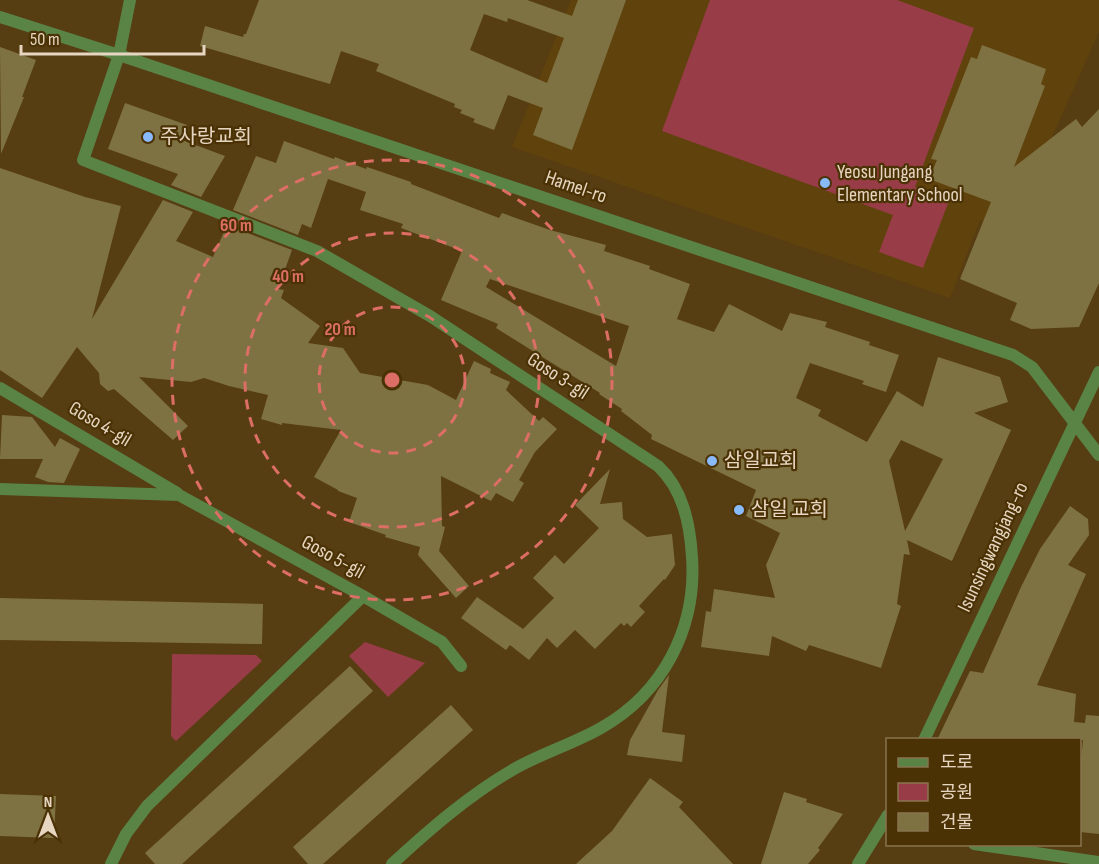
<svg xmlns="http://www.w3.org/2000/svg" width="1099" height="864" font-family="'Sofia Sans Condensed','Noto Sans KR',sans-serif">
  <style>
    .built { fill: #60420d }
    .green { fill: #983d47 }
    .building { fill: #7e7243; fill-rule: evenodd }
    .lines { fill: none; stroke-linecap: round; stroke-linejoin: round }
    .minor { stroke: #5a8346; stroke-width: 12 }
    .tertiary { stroke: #5a8346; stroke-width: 12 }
    .ring { fill: none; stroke: #dc6e65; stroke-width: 3; stroke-dasharray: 10 8 }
    .poi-dot { fill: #89bafc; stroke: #4b3205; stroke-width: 2 }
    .labels { text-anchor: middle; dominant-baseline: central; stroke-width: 4.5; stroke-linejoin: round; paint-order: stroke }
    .poi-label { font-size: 20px; fill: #e6d6c1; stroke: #4b3205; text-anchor: start }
    .street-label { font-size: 20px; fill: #e6d6c1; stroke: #4b3205 }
    .centre { fill: #dc6e65; stroke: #4b3205; stroke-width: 3 }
    .ring-label { font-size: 18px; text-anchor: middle; font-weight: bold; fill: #dc6e65; stroke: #4b3205; stroke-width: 4.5; stroke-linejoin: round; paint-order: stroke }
  </style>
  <rect width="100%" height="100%" fill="#573d12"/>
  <path class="built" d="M571 0H1099V32L1010 231 980 220 950 298 512 147Z"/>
  <path class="green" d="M710 0H897L974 28 915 187 949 201 923 268 879 252 893 215 662 131Z
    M365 642 425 663 388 697 349 656Z
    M172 654 256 655 262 661 176 741 171 736Z"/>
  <path class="building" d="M259 0H527L572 16 578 0H626L572 150 533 135 543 108 508 95 494 130 473 122 475 119 460 113 462 110 454 107 455 104 376 71 379 64 341 51 330 84 200 46 205 26 243 37 244 34H246ZM484 14 507 22 508 18 564 38 547 83 470 50Z
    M982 45 1046 69 1041 84 1045 86 1014 167 1076 119 1082 127 1099 109V283L1079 327 1031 329 1010 320 1017 303 960 279 991 202 929 179 937 160 931 159 971 57 977 59Z
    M0 47 36 60 22 97H24L1 154Z
    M125 103 187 125 182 140 225 156 201 197 171 185 178 174 108 149Z
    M284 141 334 159 335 157 366 169 367 167 411 182V184L499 218 502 213 550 230 606 245 604 251 650 266 649 269 690 284 677 319 714 332 729 304 782 331 790 313 827 322 825 327 870 342 869 345 899 355 886 392 862 384 864 381 810 363 796 398 821 410 818 416 867 442 897 391 923 407 938 357 1000 377 1008 402 974 413 1011 430 952 561 907 540 910 555 904 554 897 604 901 606 881 668 809 645 806 651 772 636 769 656 701 647 706 611 711 612 714 589 775 598 766 565 780 533 746 516 756 490 651 439 652 435 621 411 622 409 599 394 600 393 496 328 498 324 441 300 462 251 401 228 403 224 360 210 366 192 328 179 311 228 302 224 298 235 233 210 256 156 276 163ZM490 279 629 326 616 366 486 287ZM901 440 943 459 905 531 889 461Z
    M0 168 85 197 121 206 92 319 163 200 193 212 176 241 213 257 227 225 292 250 278 289 284 290 281 298 320 326 308 343 343 348 360 373 428 385 456 400 474 361 491 369 490 373 510 382 506 390 539 421 543 417 557 429 535 452 519 480 524 483 513 502 496 493 491 501 441 476 442 526 445 527 439 551 469 586 456 598 418 555 420 547 385 537 386 535 349 522 357 498 338 491V490L314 477 341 430 282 423V425L261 419 268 395 229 386 204 378 191 382 139 377 188 426 173 440 114 389 108 391 100 384 99 373 77 347 42 398 0 370Z
    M2 415 32 417 55 447 60 438 80 449 64 483 48 482 35 477 43 459H0Z
    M610 469 600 504 622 502 623 519 647 537 672 534 675 565 665 580 664 579 639 606 645 612 631 627 627 623 624 626 621 623 595 649 575 630 557 648 547 638 529 660 510 645 506 650 461 618 477 597 523 629 554 598 533 578 555 555 564 564 599 528 575 505Z
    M1070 506 1088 519 1089 535 1068 565 1086 574 1037 685 1076 694 1074 722 1085 723 1086 715 1099 716V834L1080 832V770L1083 740H937L970 671 983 673 1021 587 1040 549Z
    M0 598 263 604 262 644 0 640Z
    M350 666 373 691 182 864H155L145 853Z
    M669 675 662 732 685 735 682 762 627 755 630 740 658 690Z
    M451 705 473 730 323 864H308L293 847Z
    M650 778 683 802 679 807 733 864H576L612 831Z
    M784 792 807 799 806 802 843 814 818 848 820 850 808 864H761Z
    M0 794 56 796 54 838 0 836Z"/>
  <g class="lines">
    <path class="minor" d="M130 0 119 55 83 160 317 251 430 316 658 466C683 489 690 524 692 557 697 628 663 693 601 728 573 744 542 753 514 769 469 795 430 829 392 864
      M0 388 177 493
      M0 489 179 495 363 596 147 806 126 834 111 864
      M363 596 442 642 461 666"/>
    <path class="tertiary" d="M0 17 119 55 1013 355 1032 367 1099 455
      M924 740 1099 372
      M974 844 1099 862
      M858 864 888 815"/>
  </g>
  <g class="ring">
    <circle cx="392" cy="380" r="73"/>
    <circle cx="392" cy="380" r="147"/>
    <circle cx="392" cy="380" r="220"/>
  </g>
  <g class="poi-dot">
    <circle cx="148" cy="137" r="6"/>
    <circle cx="825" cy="183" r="6"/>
    <circle cx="712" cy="461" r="6"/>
    <circle cx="739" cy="510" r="6"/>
  </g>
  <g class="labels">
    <g class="poi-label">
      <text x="160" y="137">주사랑교회</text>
      <text x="837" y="172">Yeosu Jungang<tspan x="837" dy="23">Elementary School</tspan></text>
      <text x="724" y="461">삼일교회</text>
      <text x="751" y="510">삼일 교회</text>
    </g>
    <g class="street-label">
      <text transform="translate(576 187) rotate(19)">Hamel-ro</text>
      <text transform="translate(558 376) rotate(33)">Goso 3-gil</text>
      <text transform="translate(100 424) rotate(31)">Goso 4-gil</text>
      <text transform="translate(993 547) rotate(-65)">Isunsingwangjang-ro</text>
      <text transform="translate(333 557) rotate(29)">Goso 5-gil</text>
    </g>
  </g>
  <circle cx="392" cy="380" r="9" class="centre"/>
  <g class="ring-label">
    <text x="236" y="231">60 m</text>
    <text x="288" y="282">40 m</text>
    <text x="340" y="335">20 m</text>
  </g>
  <rect x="886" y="738" width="195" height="108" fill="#4b3205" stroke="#897450" stroke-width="1.5"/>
  <rect x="898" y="758" width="30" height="9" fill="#5a8346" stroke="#897450" stroke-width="1.5"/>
  <text x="940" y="768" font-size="18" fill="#e6d6c1">도로</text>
  <rect x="898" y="783" width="30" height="18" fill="#983d47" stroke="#897450" stroke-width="1.5"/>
  <text x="940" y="798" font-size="18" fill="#e6d6c1">공원</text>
  <rect x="898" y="813" width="30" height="18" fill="#7e7243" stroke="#897450" stroke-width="1.5"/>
  <text x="940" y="828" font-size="18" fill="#e6d6c1">건물</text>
  <g transform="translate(48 816)" stroke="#4b3205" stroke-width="4.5" paint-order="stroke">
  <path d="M0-4.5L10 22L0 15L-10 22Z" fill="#e6d6c1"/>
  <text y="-9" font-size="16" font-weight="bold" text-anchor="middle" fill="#e6d6c1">N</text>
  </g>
  <path d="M21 45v9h183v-9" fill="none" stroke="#e6d6c1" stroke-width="3"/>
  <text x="30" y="45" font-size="18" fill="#e6d6c1" stroke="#4b3205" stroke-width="4.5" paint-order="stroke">50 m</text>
</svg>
